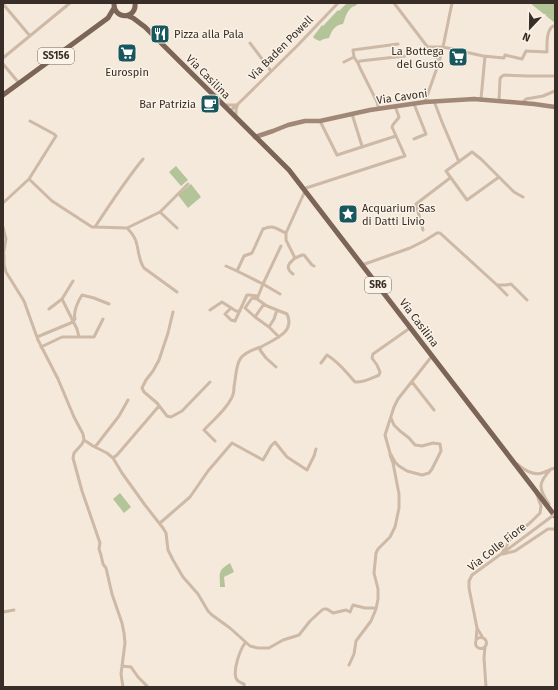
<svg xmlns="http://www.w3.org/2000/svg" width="558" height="690" font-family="'Fira Sans',sans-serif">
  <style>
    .green { fill: #b4c499 }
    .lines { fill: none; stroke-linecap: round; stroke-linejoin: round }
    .street { stroke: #cdb9a5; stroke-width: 3 }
    .secondary { stroke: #a18776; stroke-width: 4.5 }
    .primary { stroke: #7c6457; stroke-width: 5 }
    .street-bridge { stroke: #cdb9a5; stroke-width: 3 }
    .labels { text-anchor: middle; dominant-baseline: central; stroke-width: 3; stroke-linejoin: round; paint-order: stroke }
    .shield { fill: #fbf3e7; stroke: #726861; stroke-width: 1 }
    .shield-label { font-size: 10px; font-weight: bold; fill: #382d27 }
    .poi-label { font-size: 11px; fill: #382d27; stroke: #fbf3e7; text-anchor: start }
    .street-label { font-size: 11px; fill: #382d27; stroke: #fbf3e7 }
  </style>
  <rect width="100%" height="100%" fill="#f4e9db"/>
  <path class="green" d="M347 3H358C357 5 355 6 352 7 347 11 345 18 343 24 335 25 332 30 329 38L324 39 320 41 315 39 313 37 322 25 323 26 338 10 339 11Z
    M530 3H555V23Z
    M176 166 188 180 181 186 169 172Z
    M191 184 201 197 188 208 178 195Z
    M120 493 131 507 124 513 113 499Z
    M230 563 234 572 224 577 225 587H220C220 573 217 571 230 563Z"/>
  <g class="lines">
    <path class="street" d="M394 3 439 62 425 102
      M3 4 30 36
      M250 43 271 71
      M428 47H443L483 56 504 58 505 55 522 59 526 51 547 52C547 44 546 31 553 26L555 27
      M3 58 70 3
      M344 62 354 57
      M439 62 443 47 452 3
      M358 63 354 57 353 50 398 44
      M3 64 19 83
      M481 99 485 56
      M434 101 442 122 459 162
      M499 101 500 79 501 77 504 75 527 76H555
      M522 103 526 99 543 96 555 91
      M414 104 426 134 414 139
      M223 105H236
      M379 109 377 102 360 68 358 63 360 61 405 56
      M230 112 231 110 238 104 298 45 338 3
      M352 114 362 146
      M236 116V109L238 104
      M320 121 337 155 396 136
      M472 152 481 159 499 177 467 200 446 171Z
      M499 177 514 192 523 197
      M29 179 56 136 54 134 30 121
      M303 189 405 156 392 127C393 123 397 121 399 117L395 106
      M3 203 29 179 52 201 92 227H95L127 228 160 212
      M3 227 6 239 3 256
      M95 227C110 204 125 181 143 159
      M127 228C132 233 136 238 137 245 139 253 139 261 144 268L177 292
      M177 228 160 212 188 184
      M423 230 416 204 450 178
      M286 233V240L295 258C288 264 285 268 293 274
      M4 255V265L6 272 24 301 38 340 58 379 74 417 83 434 84 440 82 444 74 453 73 458 82 491 100 543 99 549 101 555 103 564 106 568 112 594 122 623 124 633 125 643 121 674 123 687
      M295 258 302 255H304L312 265 314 266
      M362 265 410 248 424 241 437 233H440L497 285H506L511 284 527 300
      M226 266 237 271
      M497 285 507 295
      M280 294 263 284 281 246
      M264 304 255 317 269 327
      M231 308 225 314 231 320 235 321 247 295H249L258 296
      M49 309 62 299
      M210 310 222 302 236 311H240
      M277 310 274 319 269 327 279 337
      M173 312 168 333 159 360 153 371 146 380 142 388 144 392 157 403 167 416 171 417 182 411 210 382
      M255 317 245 308 252 298 257 299
      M37 337 73 322 75 319C73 312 78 301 82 295L94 298 109 304
      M79 337H94L103 319
      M41 347 62 337H79L77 329 62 299 73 281
      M321 363 327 355C340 363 345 371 355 382 363 383 372 378 379 375L380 372 377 365 372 358 373 354 410 328
      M276 367 266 358 260 350 261 347C272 340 296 333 287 314L267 306 257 299 263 284 237 271 244 256 252 253 263 229C275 224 275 229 286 233L305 191
      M412 382 434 410
      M391 418 394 425 400 431 409 438 415 445 422 446 433 443 440 444 441 451 432 469 429 473 422 475 407 471 399 466 395 462 390 453 385 435 394 407 398 399 432 356
      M84 440 93 446 107 453 113 458 122 473 145 505 163 528 166 533 168 550 173 560 183 577 198 594 208 611 212 615 230 628 250 646 258 648H269L283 640 296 636 299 635 310 621 322 610 324 609H327L333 613 346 610 350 612 353 605 365 608H376
      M215 441 204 430C213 420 225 411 231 399 233 396 234 391 234 387 238 364 234 355 261 347
      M95 447 119 416 128 400
      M113 458 117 455 159 406
      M517 464C523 469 533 476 542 473 546 472 550 469 555 468
      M549 504C538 488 538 483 551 469
      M160 523 190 497 208 471 232 443 263 460 271 446 275 442 287 457 307 470 314 456 316 449
      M502 553 510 540 532 521 540 513 541 506 537 495
      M503 554 515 551 548 529H555
      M3 612 14 610
      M477 628 483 638
      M475.5 643a5.5 5.5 0 1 1 11 0a5.5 5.5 0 1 1-11 0Z
      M476 641 477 628 469 588V581L472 575 508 549
      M485 647 484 658 486 687
      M349 665 354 654 356 641 371 621 376 609 378 599V589L374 573 376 553 378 549 390 537 395 527 399 508V494L393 463 390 455
      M122 666 131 667 138 677 148 687
      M244 687V684C241 683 237 681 236 678 233 669 240 650 245 643"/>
    <path class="secondary" d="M255 137 273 131 288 125 305 121H320L370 110 425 102 474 99 534 104 555 107"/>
    <path class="primary" d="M114 3C113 20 137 20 135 3
      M128 16 133 18 145 27 289 170 555 516
      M3 95 108 18 114 8"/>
    <path class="street-bridge" d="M508 549 555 514"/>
  </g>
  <defs>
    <g id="restaurant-square" transform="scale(1)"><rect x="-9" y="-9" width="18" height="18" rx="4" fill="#19575e" stroke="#fbf3e7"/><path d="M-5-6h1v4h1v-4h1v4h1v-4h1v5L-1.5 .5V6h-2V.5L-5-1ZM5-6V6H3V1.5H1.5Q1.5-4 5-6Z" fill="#fff"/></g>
    <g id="supermarket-square" transform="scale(1)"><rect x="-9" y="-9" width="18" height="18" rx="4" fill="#19575e" stroke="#fbf3e7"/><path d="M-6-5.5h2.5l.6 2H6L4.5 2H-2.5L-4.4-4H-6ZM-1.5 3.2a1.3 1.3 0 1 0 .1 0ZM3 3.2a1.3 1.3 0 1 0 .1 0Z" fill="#fff"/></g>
    <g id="cafe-square" transform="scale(1)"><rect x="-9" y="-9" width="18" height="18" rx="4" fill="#19575e" stroke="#fbf3e7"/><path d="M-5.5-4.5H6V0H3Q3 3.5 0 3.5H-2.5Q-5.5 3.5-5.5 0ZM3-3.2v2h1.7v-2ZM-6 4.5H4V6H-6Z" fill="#fff"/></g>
    <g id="sight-square" transform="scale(1)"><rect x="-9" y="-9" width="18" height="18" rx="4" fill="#19575e" stroke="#fbf3e7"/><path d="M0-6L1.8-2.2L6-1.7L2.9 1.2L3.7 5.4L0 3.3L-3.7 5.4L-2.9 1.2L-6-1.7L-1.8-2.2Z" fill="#fff"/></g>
  </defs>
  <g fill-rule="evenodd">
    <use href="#restaurant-square" x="160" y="34"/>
    <use href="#supermarket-square" x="127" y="53"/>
    <use href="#supermarket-square" x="458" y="57"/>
    <use href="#cafe-square" x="210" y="104"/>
    <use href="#sight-square" x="348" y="214"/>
  </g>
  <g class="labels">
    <g class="shield">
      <rect x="38" y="48" width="36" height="16" rx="3"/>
      <rect x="365" y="277" width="26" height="16" rx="3"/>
    </g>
    <g class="shield-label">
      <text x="56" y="56">SS156</text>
      <text x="378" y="285">SR6</text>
    </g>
    <g class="poi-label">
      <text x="174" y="34">Pizza alla Pala</text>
      <text x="444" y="51" text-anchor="end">La Bottega<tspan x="444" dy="13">del Gusto</tspan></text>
      <text x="127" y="72" text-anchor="middle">Eurospin</text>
      <text x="196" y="104" text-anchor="end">Bar Patrizia</text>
      <text x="362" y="208">Acquarium Sas<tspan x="362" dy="13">di Datti Livio</tspan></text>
    </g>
    <g class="street-label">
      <text transform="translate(281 48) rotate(-45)">Via Baden Powell</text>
      <text transform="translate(208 77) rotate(45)">Via Casilina</text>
      <text transform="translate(402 97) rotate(-8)">Via Cavoni</text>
      <text transform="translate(419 323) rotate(53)">Via Casilina</text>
      <text transform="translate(497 547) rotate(-38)">Via Colle Fiore</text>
    </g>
  </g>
  <rect width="558" height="690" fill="none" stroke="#382d27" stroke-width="8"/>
  <g transform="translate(530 28) rotate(202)" stroke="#fbf3e7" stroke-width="3" paint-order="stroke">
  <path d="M0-3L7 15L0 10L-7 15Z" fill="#382d27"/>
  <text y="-6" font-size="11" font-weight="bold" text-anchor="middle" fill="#382d27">N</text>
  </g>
</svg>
